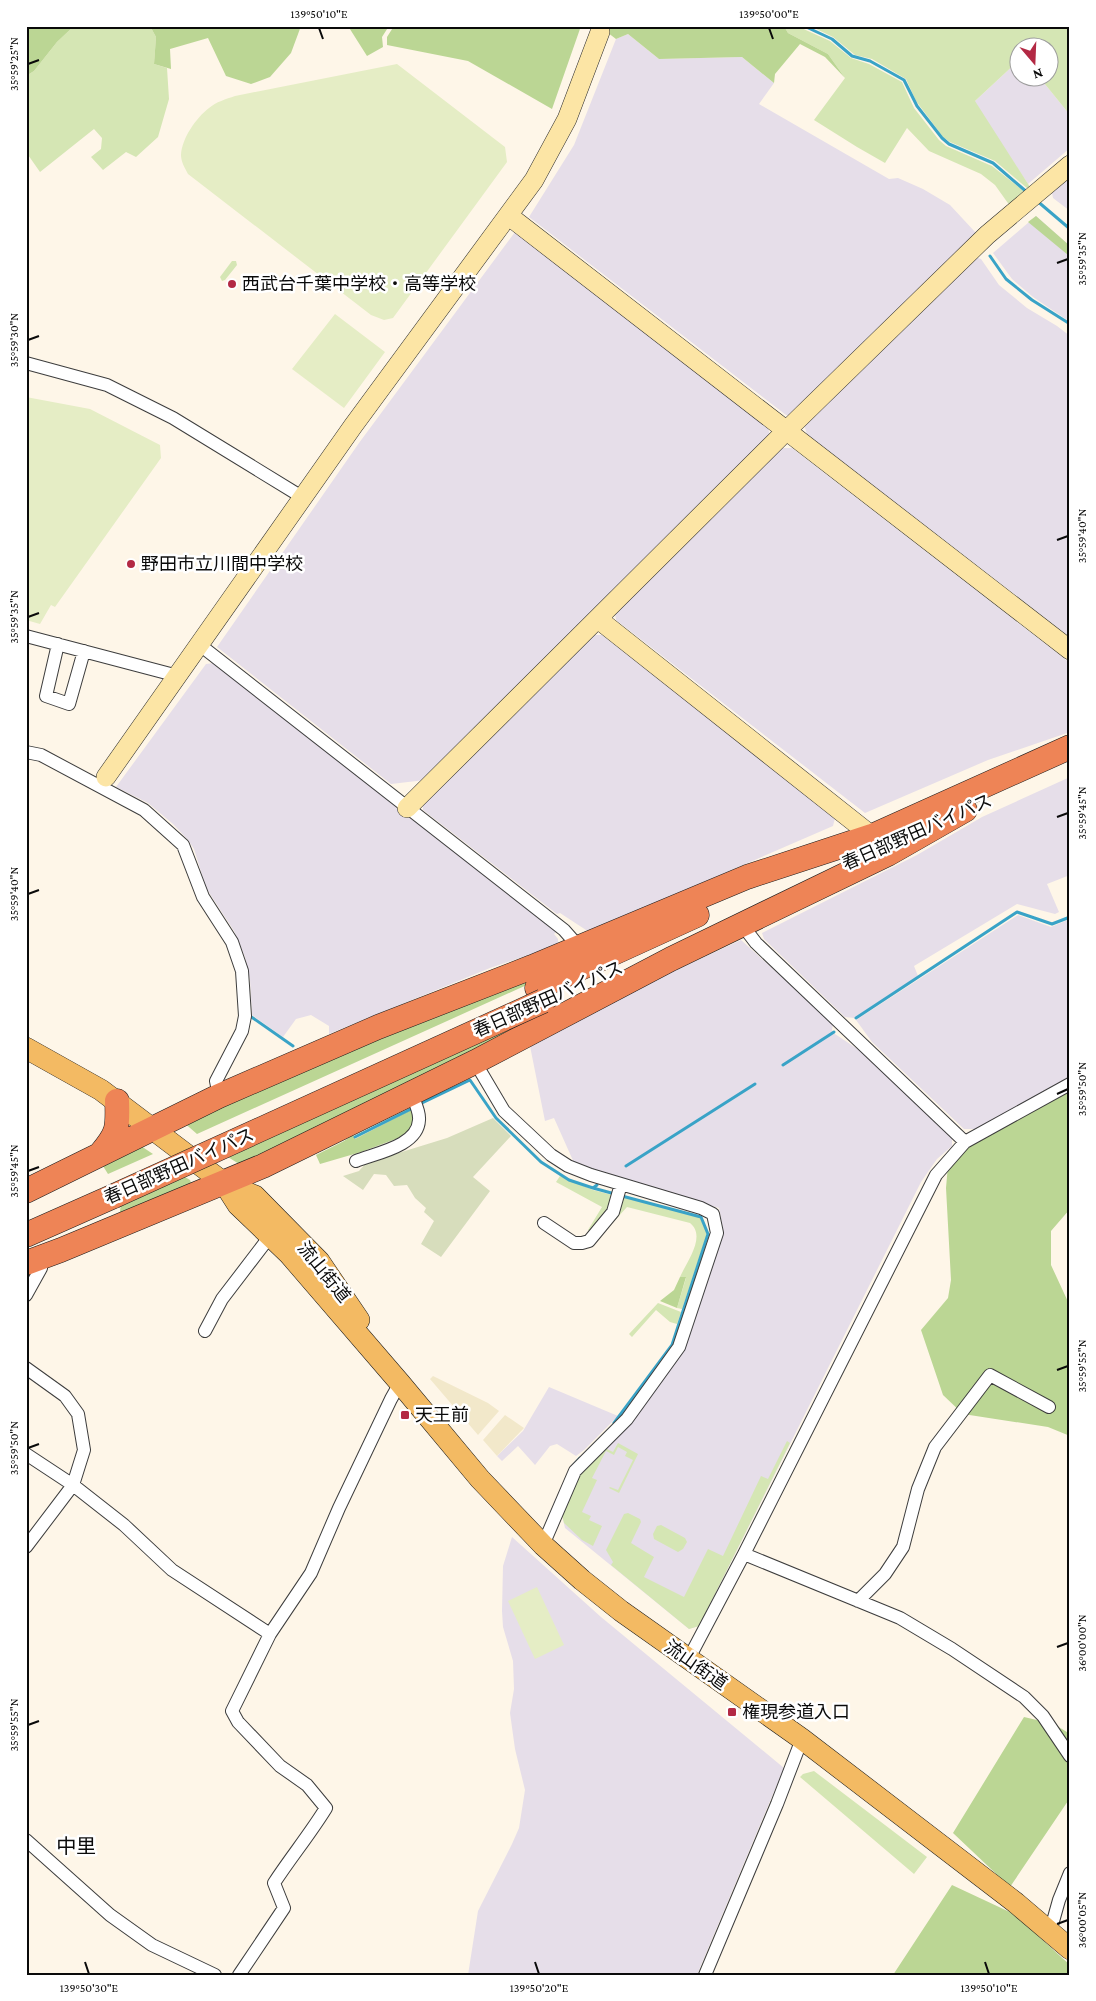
<svg xmlns="http://www.w3.org/2000/svg" width="1096" height="2001" font-family="'Crimson Pro','Noto Sans JP',serif">
  <style>
    .industrial { fill: #e6dee9 }
    .farmland { fill: #f2e8ca }
    .green { fill: #d5e6b4 }
    .forest { fill: #bbd694 }
    .cemetery { fill: #d7ddbc }
    .pitch { fill: #e5edc5 }
    .lines { fill: none; stroke-linecap: round; stroke-linejoin: round }
    .stream { stroke: #39a3c7; stroke-width: 3 }
    .street-casing { stroke: #3d3d3d; stroke-width: 14 }
    .secondary-casing { stroke: #2c2c2c; stroke-width: 20 }
    .primary-casing { stroke: #1b1b1b; stroke-width: 22 }
    .highway-casing { stroke: #1b1b1b; stroke-width: 25 }
    .street { stroke: #fff; stroke-width: 12 }
    .secondary { stroke: #fce5a5; stroke-width: 19 }
    .primary { stroke: #f3ba63; stroke-width: 21 }
    .highway { stroke: #ee8456; stroke-width: 24 }
    .highway-bridge-casing { stroke: #1b1b1b; stroke-width: 25; stroke-linecap: butt }
    .highway-bridge { stroke: #ee8456; stroke-width: 24 }
    .ticks { fill: none; stroke: #0a0a0a; stroke-width: 2 }
    .poi-dot { fill: #b32944; stroke: #fff; stroke-width: 2 }
    .labels { text-anchor: middle; dominant-baseline: central; stroke-width: 5; stroke-linejoin: round; paint-order: stroke }
    .poi-label { font-size: 18px; fill: #0a0a0a; stroke: #fff; text-anchor: start }
    .street-label { font-size: 18px; fill: #0a0a0a; stroke: #fff }
    .quarter-label { font-size: 20px; fill: #0a0a0a; stroke: #fff }
    .neatline { fill: none; stroke: #0a0a0a; stroke-width: 2 }
    .ticks-label { font-size: 12px; text-anchor: middle; fill: #0a0a0a }
  </style>
  <rect width="100%" height="100%" fill="#fef6e8"/>
  <path class="industrial" d="M628 34 659 59 742 57 774 83 759 104 889 179 898 178 923 189 950 205 976 233 795 415H786L529 217 574 145 616 39Z
    M1018 61V78H1040L1070 115V148L1028 184 974 102Z
    M1070 178V211L1053 198 1052 193Z
    M1036 216 1070 246V322L1033 297 1012 279 993 253Z
    M515 232 768 428 771 439 425 780 391 784 217 647 359 443Z
    M975 257 981 259 999 285 1027 308 1057 326 1070 336V637L807 434 804 425Z
    M781 448H792L1070 663V732L988 760 865 813 616 620 615 613Z
    M592 635H602L835 818 833 826 593 930H586L560 913 557 914 423 810V802Z
    M214 663 556 932 554 934 558 939V945L490 968 329 1034V1026L311 1015 296 1019 283 1037 252 1015 250 980 245 957 234 931 206 888 194 849 188 840 173 824 148 803 116 787 206 664Z
    M1070 777V875L1047 884 1059 912 1055 914 1017 904 914 966 918 976 854 1018 845 1017 764 939 762 933 917 855 982 817Z
    M1018 915 1051 927 1070 919V1079L978 1129H964L872 1042 856 1020Z
    M741 940 833 1023 832 1030 835 1034 862 1052 952 1138V1146L937 1159 921 1182 699 1626 689 1629 565 1528 562 1515 579 1473 683 1350 723 1229 719 1208 575 1165 554 1118 545 1121 530 1046 663 976Z
    M549 1387 618 1416 584 1450 576 1456 557 1444 550 1446 535 1465 518 1446 502 1461 497 1456 523 1431Z
    M512 1537 601 1617 784 1768 697 1975H468L478 1911 512 1844 519 1828 525 1790 515 1749 510 1713 514 1689 513 1661 503 1627 502 1611 503 1566Z"/>
  <path class="farmland" d="M433 1376 488 1403 499 1411 478 1435 430 1379Z
    M505 1415 524 1428 497 1456 483 1440Z"/>
  <path class="green" d="M74 26H150L156 37 154 64 167 68 169 99 158 137 136 157 126 152 103 170 91 157 101 149 102 138 94 129 40 172 26 152V76L34 71 57 42Z
    M784 26H797L830 41 851 58 869 64 902 82 914 108 939 140 946 146 992 166 1025 192 1010 206 995 185 981 174 929 151 907 128 885 163 857 147 814 120 845 78 828 54 788 33Z
    M810 26H1066L1070 33V115L1040 78H1048V48H1018V61L975 101 1030 187 1028 189 995 161 950 142 943 137 916 101 906 79 872 59 855 55 833 37Z
    M232 261H236L237 265 225 280 222 281 220 277Z
    M560 1176 593 1190 616 1196 612 1208 590 1232 588 1230 602 1207 556 1182Z
    M622 1197 700 1217 707 1234 682 1309 677 1308 686 1278 680 1277C686 1263 707 1236 690 1223L627 1207 607 1229Z
    M658 1303 681 1312 677 1324 670 1322 656 1310 632 1337 629 1334Z
    M787 1441 790 1443 699 1626 689 1629 611 1565 613 1562 606 1550 624 1514 628 1513 640 1519 641 1522 631 1543 654 1557 644 1577 684 1597 708 1549 723 1556 761 1476 768 1479Z
    M618 1443 638 1454 619 1493 609 1488 610 1487 618 1490 633 1460 625 1456 627 1452 618 1447 614 1455 606 1451 592 1478 597 1480 582 1512 591 1516 589 1520 602 1526 593 1546 582 1540 564 1523 562 1515 579 1473 605 1448 613 1452Z
    M661 1525 685 1538 687 1542 683 1549 678 1552 654 1539 653 1534 657 1526Z
    M814 1771 927 1857 914 1874 800 1777 803 1774Z"/>
  <path class="forest" d="M26 26H74L57 42 34 71 26 76Z
    M150 26H301L291 53 270 77 251 84 226 76 208 38 170 49 171 69 154 64 156 37Z
    M348 26H389L382 37 383 47 367 56Z
    M394 26H581L552 109 468 61 387 45V37Z
    M599 26H784L788 33 828 54 845 78 825 57 800 44 775 74 774 83 742 57 659 59 628 34 616 39Z
    M1036 216 1070 246 1068 255 1028 222Z
    M532 973 529 984 197 1134 182 1121Z
    M540 1011 543 1015 244 1167 223 1154Z
    M1070 1088V1209L1051 1231V1265L1070 1306V1436L1048 1427 963 1414 943 1395 921 1330 948 1298 951 1280 946 1188 949 1154Z
    M413 1109 416 1117 409 1134 361 1152 320 1164 316 1155 344 1141 353 1135 355 1139Z
    M141 1146 153 1154 108 1174 103 1166Z
    M180 1174 190 1180 193 1189 117 1217 120 1212 121 1201Z
    M680 1277H686L677 1308 660 1301 674 1290Z
    M1024 1717 1054 1724 1070 1734V1798L1010 1887 953 1833Z
    M952 1885 1014 1914 1070 1965V1975H893Z"/>
  <path class="cemetery" d="M493 1118 511 1136 473 1177 490 1191 441 1257 421 1244 434 1221 424 1212 426 1208 415 1198 407 1185 394 1186 386 1175 374 1174 363 1190 343 1176 359 1171 366 1163 447 1138Z"/>
  <path class="pitch" d="M397 64 505 147 507 162 393 318 384 320 371 315 188 174C185 168 181 162 181 155 182 138 196 118 209 108 216 102 226 99 235 96Z
    M335 314 385 352 344 408 292 369Z
    M26 397 90 409 160 445 161 458 55 607 51 605 40 624 26 620Z
    M537 1587 564 1645 535 1659 508 1601Z"/>
  <g class="lines">
    <path class="stream" d="M804 26 832 39 852 56 870 61 904 80 917 106 942 138 949 144 993 163 1028 193
      M1036 200 1070 229
      M990 256 1006 279 1032 300 1070 324
      M250 1016 293 1046
      M856 1018 1017 912 1052 924 1070 917
      M783 1065 834 1032
      M422 1103 470 1080 496 1118 541 1162 569 1180 593 1188 597 1185
      M355 1137 413 1108
      M626 1166 755 1084
      M593 1188 615 1194
      M614 1423 672 1345 708 1234 701 1217 622 1196
      M571 1468 580 1458"/>
    <g class="street-casing">
      <path id="street" d="M26 363 107 385 173 418 302 497
        M26 636 178 676
        M58 644 46 696 69 704 84 651
        M200 645 564 930 579 947
        M26 752 41 755 144 810 183 845 203 897 232 942 242 971 245 1016 242 1031 216 1081 219 1096
        M743 926 756 943 965 1142
        M475 1062 504 1111 551 1155 568 1166 591 1175 701 1208 713 1214 717 1233 679 1347 627 1419 575 1471 543 1545
        M356 1161C376 1153 418 1146 419 1120 420 1111 414 1101 411 1093
        M544 1223 574 1243H582L589 1241 613 1212 621 1184
        M26 1295 41 1268 37 1259
        M205 1331 222 1299 264 1244 269 1234
        M26 1368 65 1396 78 1414 84 1450 73 1485 26 1547
        M26 1454 73 1485 124 1525 172 1570 270 1634
        M744 1554 900 1618 952 1649 1024 1697 1043 1716 1070 1756
        M858 1601 885 1574 903 1547 918 1489 935 1447 990 1375 1049 1407
        M688 1660 744 1554 936 1175 965 1142 1070 1084
        M26 1840 110 1915 152 1945 215 1975
        M1050 1932 1059 1900 1070 1873
        M239 1975 284 1908 274 1883C291 1857 310 1834 326 1808L307 1785 280 1766 238 1722 232 1711 270 1634 311 1573 339 1508 391 1399 400 1383
        M705 1975 777 1804 802 1739"/>
    </g>
    <g class="secondary-casing">
      <path id="secondary" d="M509 216 1070 650
        M598 619 872 836
        M106 777 353 426 534 180 567 119 600 32
        M407 808 787 430 987 235 1070 165"/>
    </g>
    <g class="primary-casing">
      <path id="primary" d="M26 1048 101 1090 224 1183 255 1196 319 1261 359 1320
        M224 1183 238 1205 289 1254 400 1383 480 1479 543 1545 582 1580 621 1611 802 1739 1016 1903 1070 1949"/>
    </g>
    <g class="highway-casing">
      <path id="highway" d="M859 842 1070 747
        M537 988 697 915
        M101 1153C118 1133 118 1128 117 1101
        M26 1191 219 1096 378 1027 532 967 747 877 872 836
        M26 1235 114 1196
        M26 1263 61 1250 263 1166 475 1062 671 959 888 854 965 810"/>
    </g>
    <use href="#street" class="street"/>
    <use href="#secondary" class="secondary"/>
    <use href="#primary" class="primary"/>
    <use href="#highway" class="highway"/>
    <g class="highway-bridge-casing">
      <path id="highway-bridge" d="M114 1196 543 1001"/>
    </g>
    <use href="#highway-bridge" class="highway-bridge"/>
  </g>
  <path class="ticks" d="M319 28 323 39M769 28 773 39M28 64 39 60M1057 263 1068 259M28 340 39 336M1057 540 1068 536M28 617 39 613M1057 817 1068 813M28 894 39 890M1057 1094 1068 1089M28 1171 39 1167M1057 1370 1068 1366M28 1448 39 1444M1057 1647 1068 1643M28 1725 39 1721M1057 1924 1068 1920M85 1962 89 1974M535 1962 539 1974M985 1962 989 1974"/>
  <g class="poi-dot">
    <circle cx="232" cy="284" r="5"/>
    <circle cx="131" cy="564" r="5"/>
    <rect x="400" y="1410" width="10" height="10" rx="2.5"/>
    <rect x="727" y="1707" width="10" height="10" rx="2.5"/>
  </g>
  <g class="labels">
    <g class="poi-label">
      <text x="242" y="284">西武台千葉中学校・高等学校</text>
      <text x="141" y="564">野田市立川間中学校</text>
      <text x="415" y="1415">天王前</text>
      <text x="742" y="1712">権現参道入口</text>
    </g>
    <g class="street-label">
      <text transform="translate(917 832) rotate(-24)">春日部野田バイパス</text>
      <text transform="translate(548 999) rotate(-24)">春日部野田バイパス</text>
      <text transform="translate(179 1166) rotate(-24)">春日部野田バイパス</text>
      <text transform="translate(324 1272) rotate(51)">流山街道</text>
      <text transform="translate(696 1665) rotate(35)">流山街道</text>
    </g>
    <g class="quarter-label">
      <text x="76" y="1846">中里</text>
    </g>
  </g>
  <rect width="1096" height="2001" fill="none" stroke="#ffffff" stroke-width="55"/>
  <g transform="translate(1034 62) rotate(161)"><circle r="24" fill="#ffffff" stroke="#9d9d9d"/>
  <path d="M0-4L9 19L0 12L-9 19Z" fill="#b32944"/>
  <text y="-8" font-size="14" font-weight="bold" text-anchor="middle" fill="#0a0a0a">N</text>
  </g>
  <rect x="28" y="28" width="1040" height="1946" class="neatline"/>
  <g class="ticks-label">
    <text x="319" y="18">139°50'10"E</text>
    <text x="769" y="18">139°50'00"E</text>
    <text transform="translate(14 64) rotate(-90)" y="4">35°59'25"N</text>
    <text transform="translate(1082 259) rotate(-90)" y="4">35°59'35"N</text>
    <text transform="translate(14 340) rotate(-90)" y="4">35°59'30"N</text>
    <text transform="translate(1082 536) rotate(-90)" y="4">35°59'40"N</text>
    <text transform="translate(14 617) rotate(-90)" y="4">35°59'35"N</text>
    <text transform="translate(1082 813) rotate(-90)" y="4">35°59'45"N</text>
    <text transform="translate(14 894) rotate(-90)" y="4">35°59'40"N</text>
    <text transform="translate(1082 1089) rotate(-90)" y="4">35°59'50"N</text>
    <text transform="translate(14 1171) rotate(-90)" y="4">35°59'45"N</text>
    <text transform="translate(1082 1366) rotate(-90)" y="4">35°59'55"N</text>
    <text transform="translate(14 1448) rotate(-90)" y="4">35°59'50"N</text>
    <text transform="translate(1082 1643) rotate(-90)" y="4">36°00'00"N</text>
    <text transform="translate(14 1725) rotate(-90)" y="4">35°59'55"N</text>
    <text transform="translate(1082 1920) rotate(-90)" y="4">36°00'05"N</text>
    <text x="89" y="1992">139°50'30"E</text>
    <text x="539" y="1992">139°50'20"E</text>
    <text x="989" y="1992">139°50'10"E</text>
  </g>
</svg>
